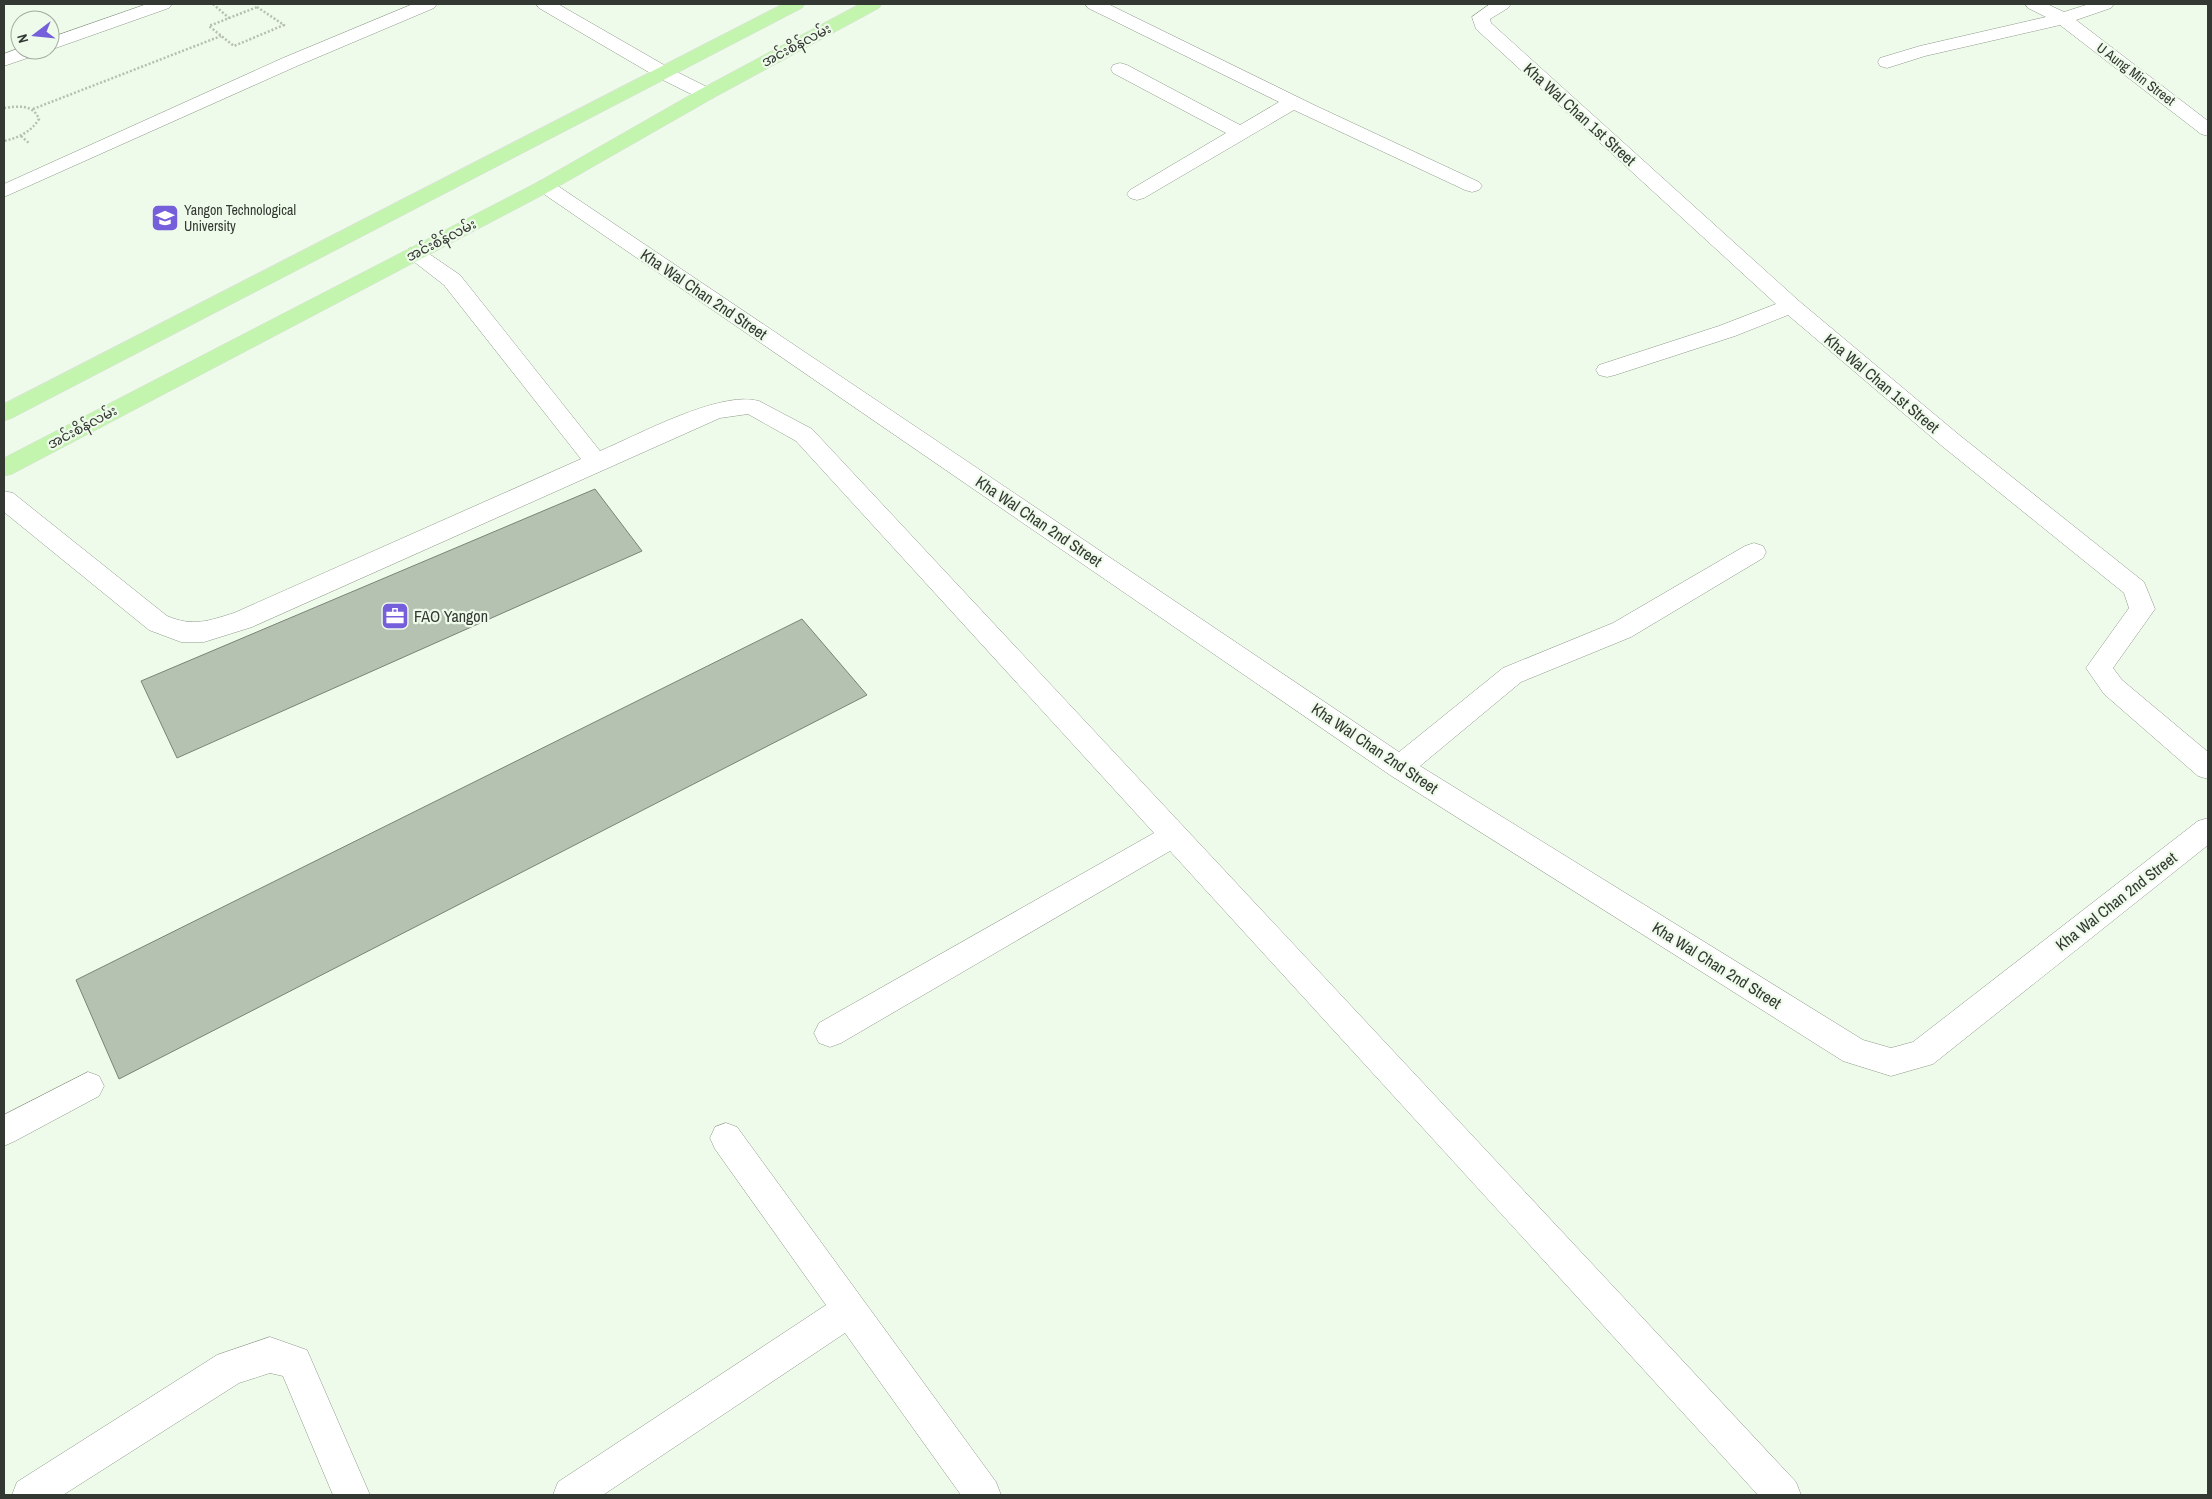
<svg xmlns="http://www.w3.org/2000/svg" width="2212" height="1499" font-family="'Archivo Narrow','Noto Sans Myanmar',sans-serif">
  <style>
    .building { fill: #b5c1b1; stroke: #7a8476 }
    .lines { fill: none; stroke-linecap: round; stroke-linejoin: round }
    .minor-casing { stroke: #8e998a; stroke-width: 1 }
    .major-casing { stroke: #dadbda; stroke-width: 1 }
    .path { stroke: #b5bfb2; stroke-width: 2.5; stroke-dasharray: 2 2; stroke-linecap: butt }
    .minor { fill: #fff; fill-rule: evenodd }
    .major { fill: #c3f5af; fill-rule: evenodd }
    .labels { text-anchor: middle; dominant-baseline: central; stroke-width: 4.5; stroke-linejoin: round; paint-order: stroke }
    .far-street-label { font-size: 14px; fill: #333832; stroke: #eefaea }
    .far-poi-label { font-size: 14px; fill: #333832; stroke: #eefaea; text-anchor: start }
    .street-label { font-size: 16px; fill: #333832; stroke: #eefaea }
    .poi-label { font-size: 16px; fill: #333832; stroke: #eefaea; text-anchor: start }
  </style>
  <rect width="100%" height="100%" fill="#eefaea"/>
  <path class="building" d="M595 489 642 551 177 758 141 681Z
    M802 619 867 695 119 1079 76 980Z"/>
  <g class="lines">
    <g class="minor-casing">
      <path id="minor" d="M147 4H172L169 8 50 50V38Z
        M413 4H437L434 8 297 66 4 197V184L283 58Z
        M536 4H558L671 69 713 90 716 94 713 98 706 100 699 98 657 77 539 8Z
        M1085 4H1108L1314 105 1479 182 1482 186 1479 190 1472 192 1465 190 1294 110 1144 198 1137 200 1130 198 1127 194 1130 190 1226 133 1113 73 1111 69 1113 65 1120 63 1127 65 1240 125 1279 102 1088 8Z
        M1490 4H1511L1508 8 1490 19 1491 23 1799 301 1958 434 2144 582 2155 609 2113 668 2122 680 2208 752V779L2198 776 2104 694 2086 668 2129 608 2124 593 1942 446 1788 315 1735 336 1615 375 1607 377 1599 375 1596 370 1599 365 1719 326 1776 304 1476 29 1472 17Z
        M2025 4H2047L2064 12 2089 4H2114L2111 8 2076 20 2208 121V136L2201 134 2060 25 1925 56 1887 68 1880 66 1878 62 1880 58 1920 46 2046 17 2028 8Z
        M20 48V50H41L39 54 4 66V54Z
        M545 180 552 182 1399 752 1503 668 1613 623 1745 546 1754 543 1763 546 1766 552 1763 558 1631 637 1521 682 1420 766 1863 1040 1891 1048 1913 1042 2198 821 2208 818V845L1933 1064 1891 1076 1843 1061 1390 775 538 190 535 186 538 182Z
        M415 247 422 249 460 275 600 451C638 435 720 390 759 401L812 429 1796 1482 1801 1495H1758L1170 851 841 1043 830 1047 819 1043 814 1033 819 1023 1154 833 796 441 748 414 720 418 252 627 204 642H181L149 630 4 512V491L13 493 167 616C193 627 208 621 234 613L581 459 444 285 408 257 404 253 408 249Z
        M88 1072 99 1076 104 1086 99 1096 15 1141 4 1146V1115Z
        M726 1123 737 1127 996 1482 1001 1495H961L845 1333 603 1495H553L558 1482 826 1305 715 1149 710 1138 715 1127Z
        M270 1337 307 1350 370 1495H333L283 1376 270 1373 239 1383 63 1495H12L17 1482 217 1355Z"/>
    </g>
    <g class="major-casing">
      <path id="major" d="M783 4H805L802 8 12 418 4 421V404Z
        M860 4H882L879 8 713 98 552 190 12 474 4 476V458L538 182 699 90Z"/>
    </g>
    <path class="path" d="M213 4 229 18
      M257 7 284 25 234 46 209 26Z
      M4 108C18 106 33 104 39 119 31 132 18 138 4 141
      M33 109 221 36
      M21 136 30 144"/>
    <use href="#minor" class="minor"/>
    <use href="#major" class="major"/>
  </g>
  <defs>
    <g id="university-square" transform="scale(1.4375)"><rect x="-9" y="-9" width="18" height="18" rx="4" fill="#755fda" stroke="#eefaea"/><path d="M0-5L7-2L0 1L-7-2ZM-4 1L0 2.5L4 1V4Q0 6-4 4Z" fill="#fff"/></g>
    <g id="office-square" transform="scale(1.4375)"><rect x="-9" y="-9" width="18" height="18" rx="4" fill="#755fda" stroke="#eefaea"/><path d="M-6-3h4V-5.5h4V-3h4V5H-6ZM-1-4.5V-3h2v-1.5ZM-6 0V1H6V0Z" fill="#fff"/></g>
  </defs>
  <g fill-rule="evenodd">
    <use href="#university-square" x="165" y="218"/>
    <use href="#office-square" x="395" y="616"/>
  </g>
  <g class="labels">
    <g class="far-street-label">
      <text transform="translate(796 45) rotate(-28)">အင်းစိန်လမ်း</text>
      <text transform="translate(2136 74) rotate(37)">U Aung Min Street</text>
      <text transform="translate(441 240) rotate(-27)">အင်းစိန်လမ်း</text>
      <text transform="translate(82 427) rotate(-28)">အင်းစိန်လမ်း</text>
    </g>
    <g class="far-poi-label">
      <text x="184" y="210">Yangon Technological<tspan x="184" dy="16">University</tspan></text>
    </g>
    <g class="street-label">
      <text transform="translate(1580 114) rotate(42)">Kha Wal Chan 1st Street</text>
      <text transform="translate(704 294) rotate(34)">Kha Wal Chan 2nd Street</text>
      <text transform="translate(1882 383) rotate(40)">Kha Wal Chan 1st Street</text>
      <text transform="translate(1039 521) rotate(34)">Kha Wal Chan 2nd Street</text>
      <text transform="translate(1375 748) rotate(34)">Kha Wal Chan 2nd Street</text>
      <text transform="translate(2116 901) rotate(-38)">Kha Wal Chan 2nd Street</text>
      <text transform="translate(1717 965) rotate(32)">Kha Wal Chan 2nd Street</text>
    </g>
    <g class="poi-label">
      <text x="414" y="616">FAO Yangon</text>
    </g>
  </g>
  <rect width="2212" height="1499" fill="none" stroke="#333832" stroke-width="10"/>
  <g transform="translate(35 35) rotate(254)"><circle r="24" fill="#eefaea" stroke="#a3aca0"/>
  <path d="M0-4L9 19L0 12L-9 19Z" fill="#755fda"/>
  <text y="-8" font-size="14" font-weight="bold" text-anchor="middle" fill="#333832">N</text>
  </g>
</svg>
